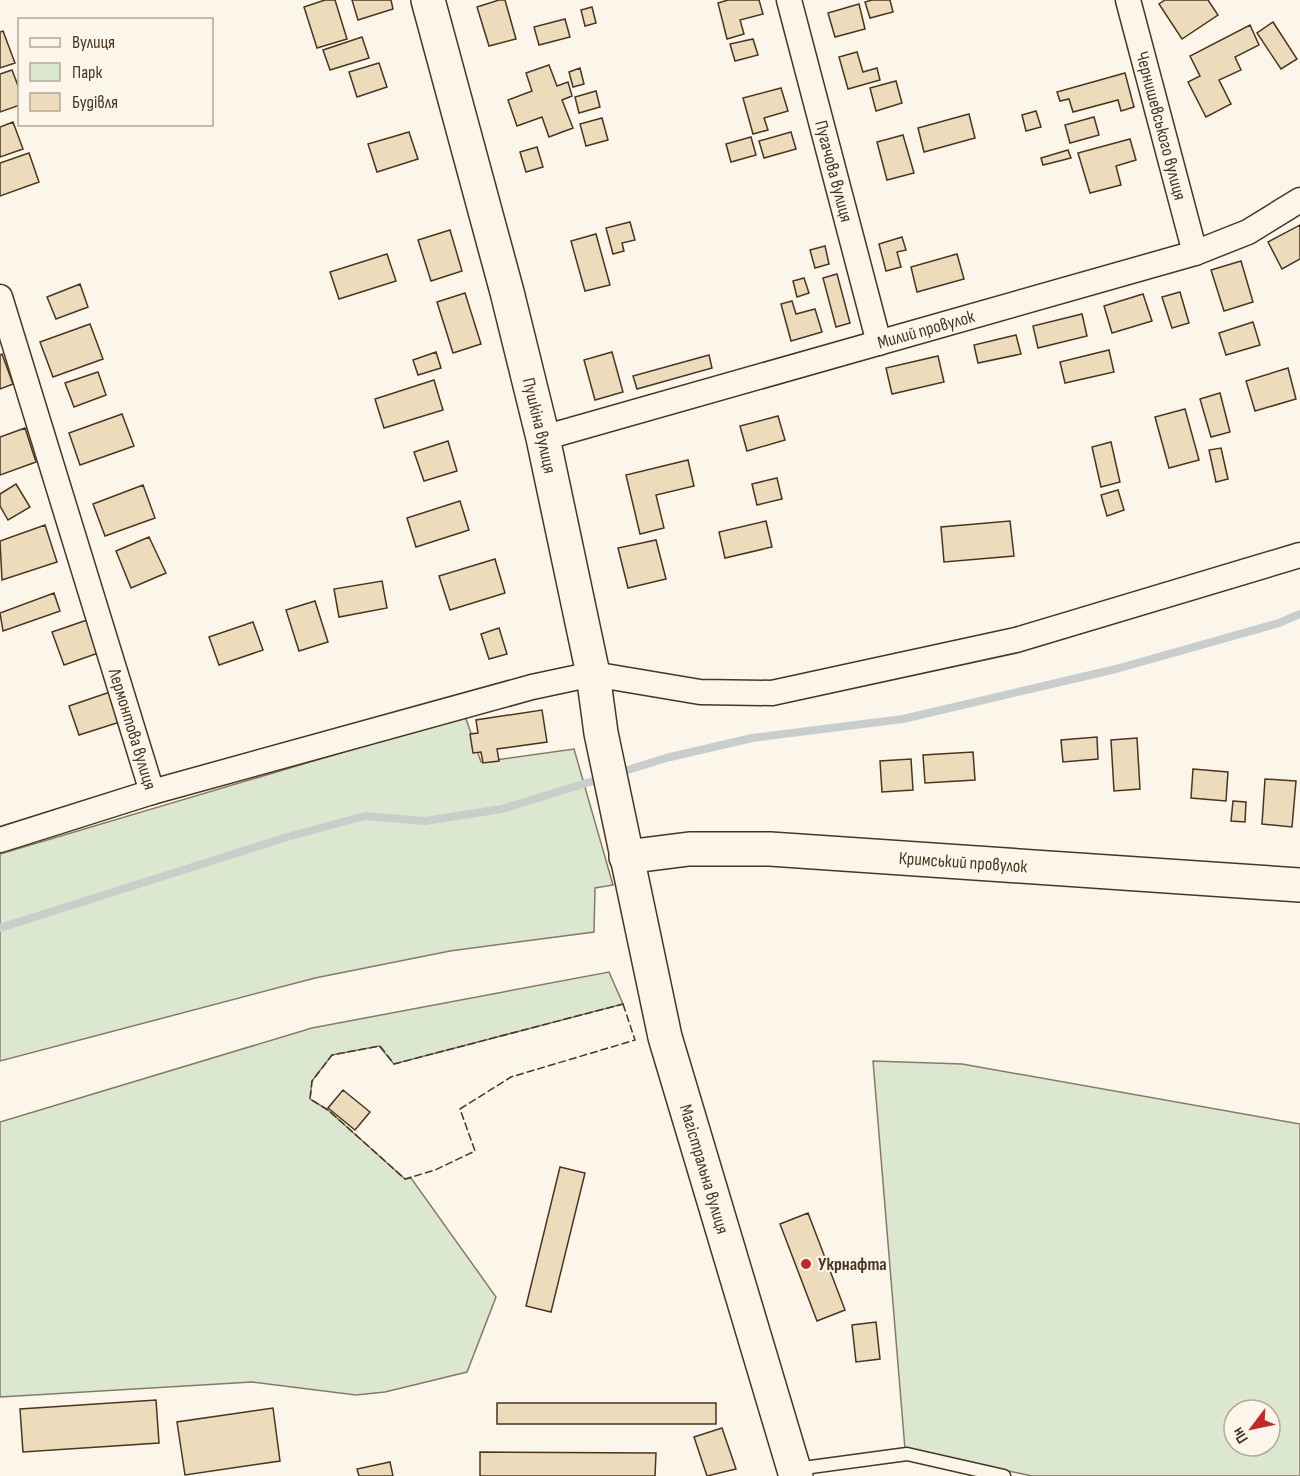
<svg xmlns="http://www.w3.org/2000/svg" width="1300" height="1476" font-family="'Sofia Sans Condensed',sans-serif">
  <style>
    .green { fill: #dce7d0; stroke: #887966; stroke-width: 1.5; fill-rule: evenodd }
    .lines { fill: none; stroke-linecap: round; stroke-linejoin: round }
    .stream { stroke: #c9cecd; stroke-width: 8 }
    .building { fill: #ecdcbc; stroke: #4a3520; stroke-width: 1.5 }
    .lane-casing { stroke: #4a3520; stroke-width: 15 }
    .street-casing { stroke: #4a3520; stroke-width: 27 }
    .secondary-casing { stroke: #4a3520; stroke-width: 36 }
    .lane { stroke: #fbf6e9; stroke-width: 12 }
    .street { stroke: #fbf6e9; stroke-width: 24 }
    .secondary { stroke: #fbf6e9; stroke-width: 33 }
    .fence { stroke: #4a3520; stroke-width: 1.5; stroke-dasharray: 8 3; stroke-linecap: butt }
    .poi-dot { fill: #c62828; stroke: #fbf6e9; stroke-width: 2 }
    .labels { text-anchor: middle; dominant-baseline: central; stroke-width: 4.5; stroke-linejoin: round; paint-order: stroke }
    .street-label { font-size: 18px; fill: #4a3520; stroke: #fbf6e9 }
    .poi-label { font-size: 18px; font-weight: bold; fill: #4a3520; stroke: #fbf6e9; text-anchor: start }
  </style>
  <rect width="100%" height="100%" fill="#fbf6e9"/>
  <path class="green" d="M465 716 481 762 574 749 613 885 595 888 594 932 450 951 315 978 0 1061V854Z
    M609 972 623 1004 394 1064 379 1046 332 1055 312 1081 310 1099 328 1110 405 1179 411 1178 496 1297 467 1372 385 1392 356 1395 252 1382 0 1397V1122L312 1028Z
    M873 1061 962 1064 1300 1124V1476H1032L905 1449ZM1234 1410H1270V1446H1234Z"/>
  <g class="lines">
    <path class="stream" d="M615 774 666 758 752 738 903 719 1116 669 1279 623 1300 614
      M0 928 287 837 365 816 425 821 502 809 603 778"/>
  </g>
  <path class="building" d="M325 0H335L347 39 317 48 304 7Z
    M352 0H391L393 9 358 20Z
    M499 0H505L516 39 489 46 477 7Z
    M728 0H759L763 14 740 20 744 34 727 39 718 3Z
    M872 0H890L893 12 870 18 865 2Z
    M1165 0H1208L1218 15 1182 39 1159 4Z
    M859 4 865 29 835 37 828 13Z
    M592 7 596 23 585 26 581 10Z
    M565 19 570 37 539 45 534 27Z
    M1273 22 1297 59 1281 69 1257 33Z
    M1250 25 1259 45 1235 57 1241 70 1219 80 1231 104 1206 117 1188 82 1200 76 1190 56Z
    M3 31 15 63 0 68V32Z
    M362 37 369 58 330 70 323 50Z
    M753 39 758 55 735 61 730 44Z
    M857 52 863 72 877 68 880 80 848 89 839 57Z
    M379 63 387 87 357 97 349 72Z
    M549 65 557 86 568 82 572 96 562 100 573 128 549 137 542 117 517 126 508 100 532 91 526 73Z
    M580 68 584 84 573 87 569 72Z
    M12 70 20 91V105L0 112V74Z
    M1125 73 1134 107 1121 111 1118 100 1073 112 1069 99 1060 101 1057 92Z
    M896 81 902 103 876 111 870 88Z
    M781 88 788 111 764 118 768 130 753 134 743 98Z
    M596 91 600 107 579 113 575 97Z
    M1036 111 1041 127 1026 131 1022 115Z
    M969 114 975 138 924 152 918 128Z
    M1094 117 1099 135 1070 143 1065 125Z
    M602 118 608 140 586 146 580 124Z
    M13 122 23 149 0 157V127Z
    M409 132 418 159 377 172 368 144Z
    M791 132 796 149 764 158 759 141Z
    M903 135 914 173 887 180 877 142Z
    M751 137 756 155 731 162 726 144Z
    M1130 139 1136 160 1116 166 1121 185 1090 193 1078 153Z
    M537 147 543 167 526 172 520 152Z
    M1068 150 1071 158 1043 165 1041 158Z
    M29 153 39 182 0 196V163Z
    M630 222 635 240 622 243 624 251 613 254 606 228Z
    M1300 225V259L1282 269 1268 242Z
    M450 230 462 271 431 281 418 240Z
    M596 234 610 285 585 291 571 241Z
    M902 237 906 250 897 252 901 267 886 271 879 244Z
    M825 246 829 264 815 268 810 250Z
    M387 254 396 281 339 299 330 272Z
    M957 254 964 279 917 292 911 267Z
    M1241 261 1253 302 1224 311 1211 270Z
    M837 274 850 323 836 327 823 278Z
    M804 278 809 293 797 297 793 281Z
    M80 284 88 307 56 319 47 297Z
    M1180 292 1189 323 1172 328 1162 297Z
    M465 293 481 344 453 353 437 302Z
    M1143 294 1152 321 1112 333 1104 306Z
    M792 301 796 314 815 309 822 332 791 341 781 304Z
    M1082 314 1087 336 1038 348 1033 326Z
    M1253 322 1260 345 1226 355 1219 333Z
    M90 324 103 359 53 377 40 342Z
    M1016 335 1021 354 978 363 974 345Z
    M1109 350 1114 372 1065 383 1060 362Z
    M436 352 441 368 418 375 413 360Z
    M612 352 623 392 595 400 584 360Z
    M2 354 13 384 0 389V355Z
    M709 355 712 368 637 389 633 376Z
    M938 356 944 382 892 394 886 368Z
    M1288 368 1296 399 1255 411 1246 381Z
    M98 372 106 395 74 407 65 383Z
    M434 380 443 410 384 428 375 399Z
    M1220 393 1230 432 1211 437 1200 399Z
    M1185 409 1199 460 1169 468 1155 417Z
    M122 414 134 446 80 465 69 433Z
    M778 416 785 440 747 451 740 426Z
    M25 428 36 462 0 475V437Z
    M448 441 457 471 424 481 414 452Z
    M1111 442 1120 482 1101 487 1092 447Z
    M1221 448 1228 479 1216 482 1209 450Z
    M688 460 694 486 656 495 664 528 640 534 626 475Z
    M777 478 782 499 757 505 752 484Z
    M16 484 30 507 8 520 0 506V494Z
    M143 485 155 518 105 536 93 504Z
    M1118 490 1124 510 1107 516 1101 495Z
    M460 501 469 530 416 547 407 518Z
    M766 521 772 547 725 558 719 532Z
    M1010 521 1014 556 944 562 941 527Z
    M45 525 57 562 2 580 0 541Z
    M149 537 166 573 131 588 116 551Z
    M656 540 666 579 628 588 618 548Z
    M495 559 505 593 450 610 439 576Z
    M382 581 387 608 339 617 334 589Z
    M54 593 60 611 3 631 0 613Z
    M315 601 328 642 299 651 286 610Z
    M93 618 104 651 64 665 52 632Z
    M253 622 263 650 219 665 209 637Z
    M499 628 507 654 489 659 481 634Z
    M113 691 123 721 79 735 69 706Z
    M542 710 547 742 497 749 499 761 483 763 481 752 473 753 470 734 478 733 476 720Z
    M1097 737 1098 759 1063 762 1061 740Z
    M1137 738 1140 789 1114 791 1111 740Z
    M973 752 975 780 925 783 923 755Z
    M911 759 913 790 882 792 880 761Z
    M1193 769 1228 772 1226 801 1191 798Z
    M1265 779 1296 781 1292 827 1262 824Z
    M1233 801 1246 802 1245 822 1231 821Z
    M343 1090 370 1112 355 1130 328 1108Z
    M560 1167 585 1173 551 1312 526 1306Z
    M808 1213 845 1310 817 1321 780 1224Z
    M876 1322 880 1359 856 1362 852 1325Z
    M156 1400 159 1443 23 1452 20 1409Z
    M497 1403H716V1424H497Z
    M273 1408 280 1461 185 1475 177 1422Z
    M722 1428 736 1469 707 1476 694 1437Z
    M480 1452 656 1453 655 1476H480Z
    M390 1462 393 1476H359L357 1469Z"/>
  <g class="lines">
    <g class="lane-casing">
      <path id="lane" d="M796 1469 907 1454 1004 1476"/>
    </g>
    <g class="street-casing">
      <g id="street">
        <path id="s1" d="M789 0 879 343"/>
        <path id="s2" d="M1128 0 1195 253"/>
        <path id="s3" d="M0 297 152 792"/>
        <path id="s4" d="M543 438 1195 253 1248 232 1300 200"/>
        <path d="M0 840 152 792 532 687 593 674 700 692 772 693 1016 640 1300 555"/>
      </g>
    </g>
    <g class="secondary-casing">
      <g id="secondary">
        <path id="s5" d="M428 0 507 292 543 438 593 674 601 733 665 1037 796 1476"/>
        <path id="s6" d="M626 857 689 849H770L1300 885"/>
      </g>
    </g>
    <use href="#lane" class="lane"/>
    <use href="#street" class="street"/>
    <use href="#secondary" class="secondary"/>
    <path class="fence" d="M623 1004 635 1040 511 1077 460 1109 475 1151 435 1170 405 1179 328 1110 310 1099 312 1081 332 1055 380 1046 394 1064Z"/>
  </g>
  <circle class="poi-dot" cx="806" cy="1264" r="6"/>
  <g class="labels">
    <g class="street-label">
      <text stroke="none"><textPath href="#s2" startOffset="130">Чернишевського вулиця</textPath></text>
      <text stroke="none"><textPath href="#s1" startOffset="177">Пугачова вулиця</textPath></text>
      <text stroke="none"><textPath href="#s4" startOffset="398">Милий провулок</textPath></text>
      <text stroke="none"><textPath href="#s5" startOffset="440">Пушкіна вулиця</textPath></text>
      <text stroke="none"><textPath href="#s3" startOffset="452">Лермонтова вулиця</textPath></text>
      <text stroke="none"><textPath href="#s6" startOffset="338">Кримський провулок</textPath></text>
      <text stroke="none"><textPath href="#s5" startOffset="1202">Магістральна вулиця</textPath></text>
    </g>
    <g class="poi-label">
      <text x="818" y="1264">Укрнафта</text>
    </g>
  </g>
  <rect x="18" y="18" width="195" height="108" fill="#fbf6e9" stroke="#b4a999" stroke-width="1.5"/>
  <rect x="30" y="38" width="30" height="9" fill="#fbf6e9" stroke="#b4a999" stroke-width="1.5"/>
  <text x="72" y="48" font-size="18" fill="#4a3520">Вулиця</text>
  <rect x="30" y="63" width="30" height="18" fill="#dce7d0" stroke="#b4a999" stroke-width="1.5"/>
  <text x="72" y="78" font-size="18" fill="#4a3520">Парк</text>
  <rect x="30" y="93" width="30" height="18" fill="#ecdcbc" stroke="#b4a999" stroke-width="1.5"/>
  <text x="72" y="108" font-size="18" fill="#4a3520">Будівля</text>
  <g transform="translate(1252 1428) rotate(238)"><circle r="28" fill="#fbf6e9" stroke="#b4a999" stroke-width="1.5"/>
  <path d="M0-4.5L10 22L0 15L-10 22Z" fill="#c62828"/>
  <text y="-9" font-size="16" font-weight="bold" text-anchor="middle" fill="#4a3520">Пн</text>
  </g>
</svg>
